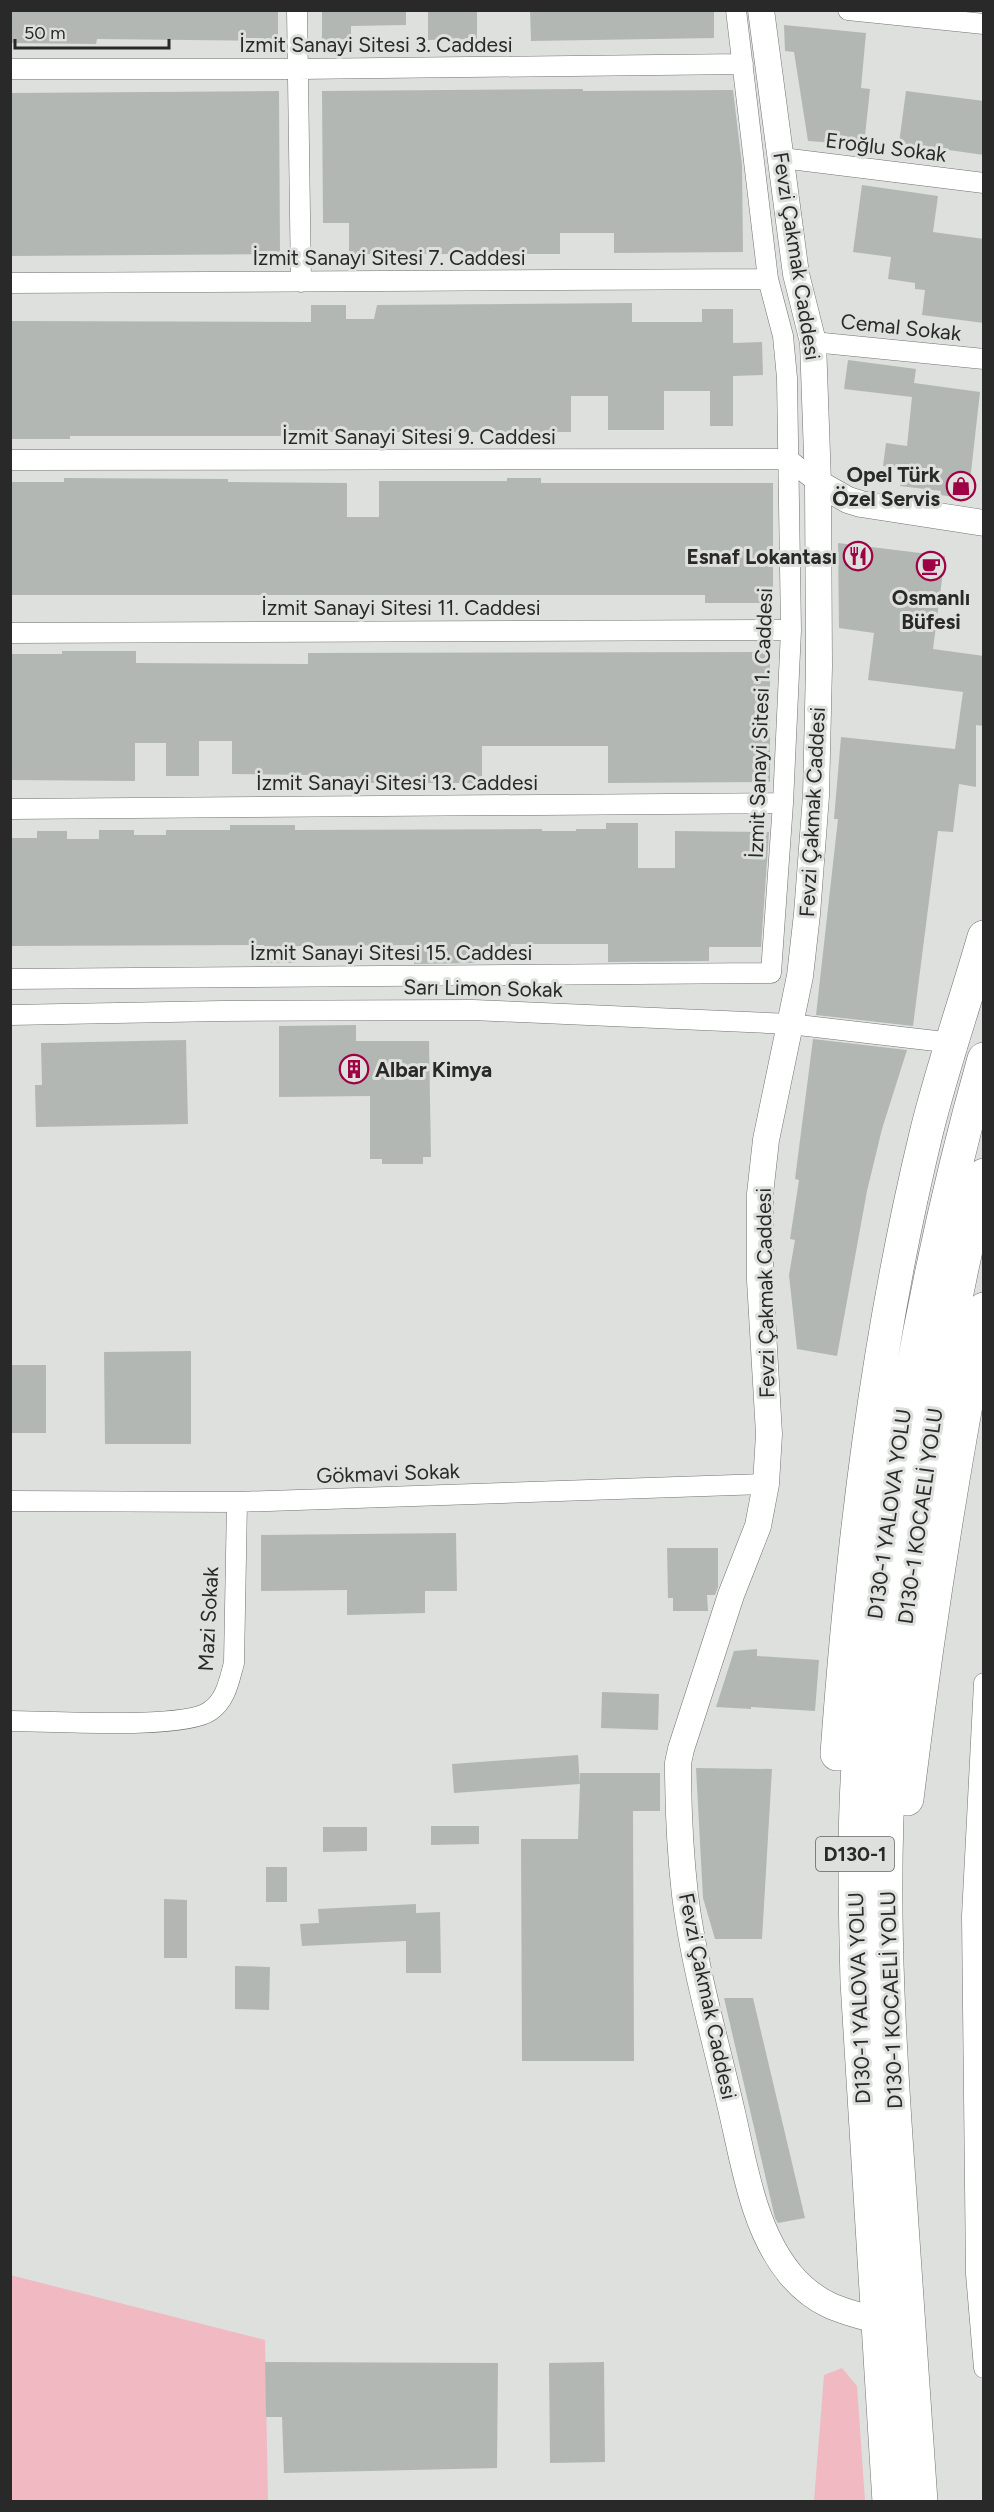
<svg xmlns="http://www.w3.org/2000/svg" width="994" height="2512" font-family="Figtree,sans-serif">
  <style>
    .green { fill: #f1b9c2 }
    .building { fill: #b3b7b4 }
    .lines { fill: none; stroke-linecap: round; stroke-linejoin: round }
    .minor-casing { stroke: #707370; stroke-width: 21 }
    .tertiary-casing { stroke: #707370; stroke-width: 27 }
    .trunk-casing { stroke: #707370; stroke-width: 34 }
    .minor { stroke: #fff; stroke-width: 20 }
    .tertiary { stroke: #fff; stroke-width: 26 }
    .trunk { stroke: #fff; stroke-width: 33 }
    .labels { text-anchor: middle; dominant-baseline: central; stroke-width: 6; stroke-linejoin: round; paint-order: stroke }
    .shield { fill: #dde0dd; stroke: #5e605e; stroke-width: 1.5 }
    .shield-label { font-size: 20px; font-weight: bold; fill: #282928 }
    .street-label { font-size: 21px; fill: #282928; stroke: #dde0dd }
    .poi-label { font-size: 21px; font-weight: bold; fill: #282928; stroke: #dde0dd; text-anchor: end }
  </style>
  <rect width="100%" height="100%" fill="#dde0dd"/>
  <path class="green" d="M10 2275 265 2340 268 2501H11Z
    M842 2368 857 2386 865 2501H814L824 2375Z"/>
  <path class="building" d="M10 10H278V41L97 39 96 44 10 43Z
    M322 10H406V25L351 26V39L322 40Z
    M428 10H477V39L428 40Z
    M530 10H714V38L531 41Z
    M784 25 866 33 861 88 870 89 864 145 808 141 794 52 785 51Z
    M583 89V91L733 90 742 165 743 252 614 253V233H560V254H349V223H323L322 91Z
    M279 91 280 254 10 256V93Z
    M906 91 984 101V155L899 143Z
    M862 185 938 196 933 232 984 239V323L922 315 925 290 915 289V283L888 279 891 257 853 252Z
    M632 303V322H702V309H733V343L762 342 763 375 733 376V426H710V391H664V430H608V396H571V432H298V436H70V439H10V321L311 322V305H346V319H374L377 305Z
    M848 360 916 369 914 383 980 392 968 499 940 495 941 491 900 486 903 469 883 466 886 443 907 446 912 397 844 389Z
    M64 478 228 479V482L347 483V517H379V481H507V478H541V483H773V603H705V595H10V482H64Z
    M838 543 945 556 933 649 984 656V726L976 725V787L959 784 953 832 938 831 913 1026 816 1015 838 819H834L841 737 955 749 963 692 868 680 874 633 839 628Z
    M62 651H136V663L308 664V653L770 652V782L608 783V746H482V783H309V775L232 774V741H199V776H166V743H135V781L10 780V654H62Z
    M606 823H638V868H675V831L769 832 761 947H709V961L608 962V944H511V954H477V963L414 964V945L296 946V963H265L264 945 10 946V838H37V831H67V839H99V830H134V835H166V830H230V825H295V830L542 829V831H576V829H606Z
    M356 1025V1041H429L431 1157H423V1164H382V1159H370V1096L279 1097V1026Z
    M813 1039 907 1050 882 1129 867 1191 837 1356 797 1349 789 1275 795 1240 790 1239 799 1180 795 1179Z
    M186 1040 188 1124 36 1127 35 1085H42L41 1043Z
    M191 1351V1444H105L104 1352Z
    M10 1365H46V1433H10Z
    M456 1533 457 1591H425V1613L347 1615V1590L261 1591V1535Z
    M667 1548H718V1587L715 1595H707L708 1611H673V1598H668Z
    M757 1649V1656L819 1660 815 1711 751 1707V1709L716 1707 734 1651Z
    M602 1692 659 1694 658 1730 601 1728Z
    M578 1755 580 1784V1773H660V1811H633L634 2061H522L521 1839H578L580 1784 454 1793 452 1764Z
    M696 1768 772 1769 762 1939H715L703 1898Z
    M431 1826H479V1844L431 1845Z
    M323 1827H367V1851L323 1852Z
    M266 1867H287V1902H266Z
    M164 1899 187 1900V1958H164Z
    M416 1904V1913L440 1912 441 1973H406V1941L302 1946 300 1924 319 1923 318 1909Z
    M235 1966 270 1967 269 2010 235 2009Z
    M724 1998H753L805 2218 778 2223 775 2218Z
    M265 2362 498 2363 497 2468 284 2473 282 2417H266Z
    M604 2362 605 2462 550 2463 549 2363Z"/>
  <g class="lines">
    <g class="minor-casing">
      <path id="minor" d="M297 10 301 282
        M848 10 984 24
        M10 69H298L743 64
        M782 158 984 183
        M10 283 768 279
        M813 342 984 359
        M10 460 788 459 818 483
        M10 633 791 630
        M10 809 783 803
        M10 979 771 973 783 803 791 630 787 378 783 336 768 279 736 10
        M10 1015 222 1011 473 1010 790 1024 953 1043
        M10 1501 237 1502 766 1484
        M984 1683 972 1916 976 2274 984 2368
        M10 1721C49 1721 184 1730 210 1711 226 1700 229 1681 234 1663L237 1502"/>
    </g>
    <g class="tertiary-casing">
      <path id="tertiary" d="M761 10 796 274 813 342 818 483 819 666 816 796 807 914 800 976 766 1140 760 1194V1280L769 1434 766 1484 758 1526 731 1595 681 1749 678 1763C678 1807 680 1851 685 1895 694 1967 715 2038 731 2108 744 2163 753 2229 790 2274 815 2304 840 2311 876 2320
        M818 483 848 500 861 504 984 523"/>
    </g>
    <g class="trunk-casing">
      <path id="trunk" d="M837 1754C852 1546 877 1337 926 1134 942 1068 965 1003 984 937
        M907 1799C927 1635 952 1472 984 1309
        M889 2502 857 1982C855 1905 853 1828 859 1751 864 1674 876 1595 888 1518 911 1363 941 1210 984 1059
        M921 2502C913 2390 905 2278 898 2167 890 2051 883 1934 887 1818 890 1715 905 1613 920 1511 937 1398 955 1285 984 1175"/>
    </g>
    <use href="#minor" class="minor"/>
    <use href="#tertiary" class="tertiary"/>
    <use href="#trunk" class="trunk"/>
  </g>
  <defs>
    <g id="shop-ring" transform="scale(1.5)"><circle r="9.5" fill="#dde0dd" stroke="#9f0244" stroke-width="1.5"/><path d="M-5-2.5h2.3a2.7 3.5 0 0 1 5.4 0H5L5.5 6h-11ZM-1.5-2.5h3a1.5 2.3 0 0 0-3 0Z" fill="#9f0244"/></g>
    <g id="restaurant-ring" transform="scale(1.5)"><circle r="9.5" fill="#dde0dd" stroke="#9f0244" stroke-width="1.5"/><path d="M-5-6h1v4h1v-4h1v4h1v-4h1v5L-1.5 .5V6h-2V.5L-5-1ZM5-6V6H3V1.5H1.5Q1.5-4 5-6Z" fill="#9f0244"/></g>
    <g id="cafe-ring" transform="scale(1.5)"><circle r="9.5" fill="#dde0dd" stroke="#9f0244" stroke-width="1.5"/><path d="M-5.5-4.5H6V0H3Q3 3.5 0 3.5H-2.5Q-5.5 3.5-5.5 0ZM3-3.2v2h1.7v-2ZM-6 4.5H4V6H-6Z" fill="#9f0244"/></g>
    <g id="building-ring" transform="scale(1.5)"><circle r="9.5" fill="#dde0dd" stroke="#9f0244" stroke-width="1.5"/><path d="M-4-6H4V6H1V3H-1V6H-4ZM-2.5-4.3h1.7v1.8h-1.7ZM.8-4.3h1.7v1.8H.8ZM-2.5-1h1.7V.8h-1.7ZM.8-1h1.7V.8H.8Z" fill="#9f0244"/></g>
  </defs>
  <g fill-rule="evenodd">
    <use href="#shop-ring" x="961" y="486"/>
    <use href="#restaurant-ring" x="858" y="556"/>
    <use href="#cafe-ring" x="931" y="566"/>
    <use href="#building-ring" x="354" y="1069"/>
  </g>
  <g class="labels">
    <rect class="shield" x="816" y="1837" width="78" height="34" rx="4.5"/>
    <g class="shield-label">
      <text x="855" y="1854">D130-1</text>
    </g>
    <g class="street-label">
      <text x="376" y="44">İzmit Sanayi Sitesi 3. Caddesi</text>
      <text transform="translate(886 147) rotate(7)">Eroğlu Sokak</text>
      <text transform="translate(797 256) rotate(81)">Fevzi Çakmak Caddesi</text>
      <text x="389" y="257">İzmit Sanayi Sitesi 7. Caddesi</text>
      <text transform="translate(901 327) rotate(6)">Cemal Sokak</text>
      <text x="419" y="436">İzmit Sanayi Sitesi 9. Caddesi</text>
      <text x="401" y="607">İzmit Sanayi Sitesi 11. Caddesi</text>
      <text transform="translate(760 723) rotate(-88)">İzmit Sanayi Sitesi 1. Caddesi</text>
      <text x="397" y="782">İzmit Sanayi Sitesi 13. Caddesi</text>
      <text transform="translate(812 812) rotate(-87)">Fevzi Çakmak Caddesi</text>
      <text x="391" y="952">İzmit Sanayi Sitesi 15. Caddesi</text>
      <text transform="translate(483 988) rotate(1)">Sarı Limon Sokak</text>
      <text transform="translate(765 1293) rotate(-91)">Fevzi Çakmak Caddesi</text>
      <text transform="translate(388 1473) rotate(-2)">Gökmavi Sokak</text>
      <text transform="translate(889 1514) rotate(-82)">D130-1 YALOVA YOLU</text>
      <text transform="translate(920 1516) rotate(-82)">D130-1 KOCAELİ YOLU</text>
      <text transform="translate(208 1619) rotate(-87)">Mazi Sokak</text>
      <text transform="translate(708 1996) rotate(78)">Fevzi Çakmak Caddesi</text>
      <text transform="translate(859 1998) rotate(-92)">D130-1 YALOVA YOLU</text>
      <text transform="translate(891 2000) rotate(-92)">D130-1 KOCAELİ YOLU</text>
    </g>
    <g class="poi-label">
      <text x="940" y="474">Opel Türk<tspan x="940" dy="24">Özel Servis</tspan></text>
      <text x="837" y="556">Esnaf Lokantası</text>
      <text x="931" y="597" text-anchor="middle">Osmanlı<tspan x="931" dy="24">Büfesi</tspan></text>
      <text x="375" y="1069" text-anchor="start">Albar Kimya</text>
    </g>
  </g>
  <rect width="994" height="2512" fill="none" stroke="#282928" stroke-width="24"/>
  <path d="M15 39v9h154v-9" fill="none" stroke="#282928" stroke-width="3"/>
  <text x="24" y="39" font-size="18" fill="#282928" stroke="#dde0dd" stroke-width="4.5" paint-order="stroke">50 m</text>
</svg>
